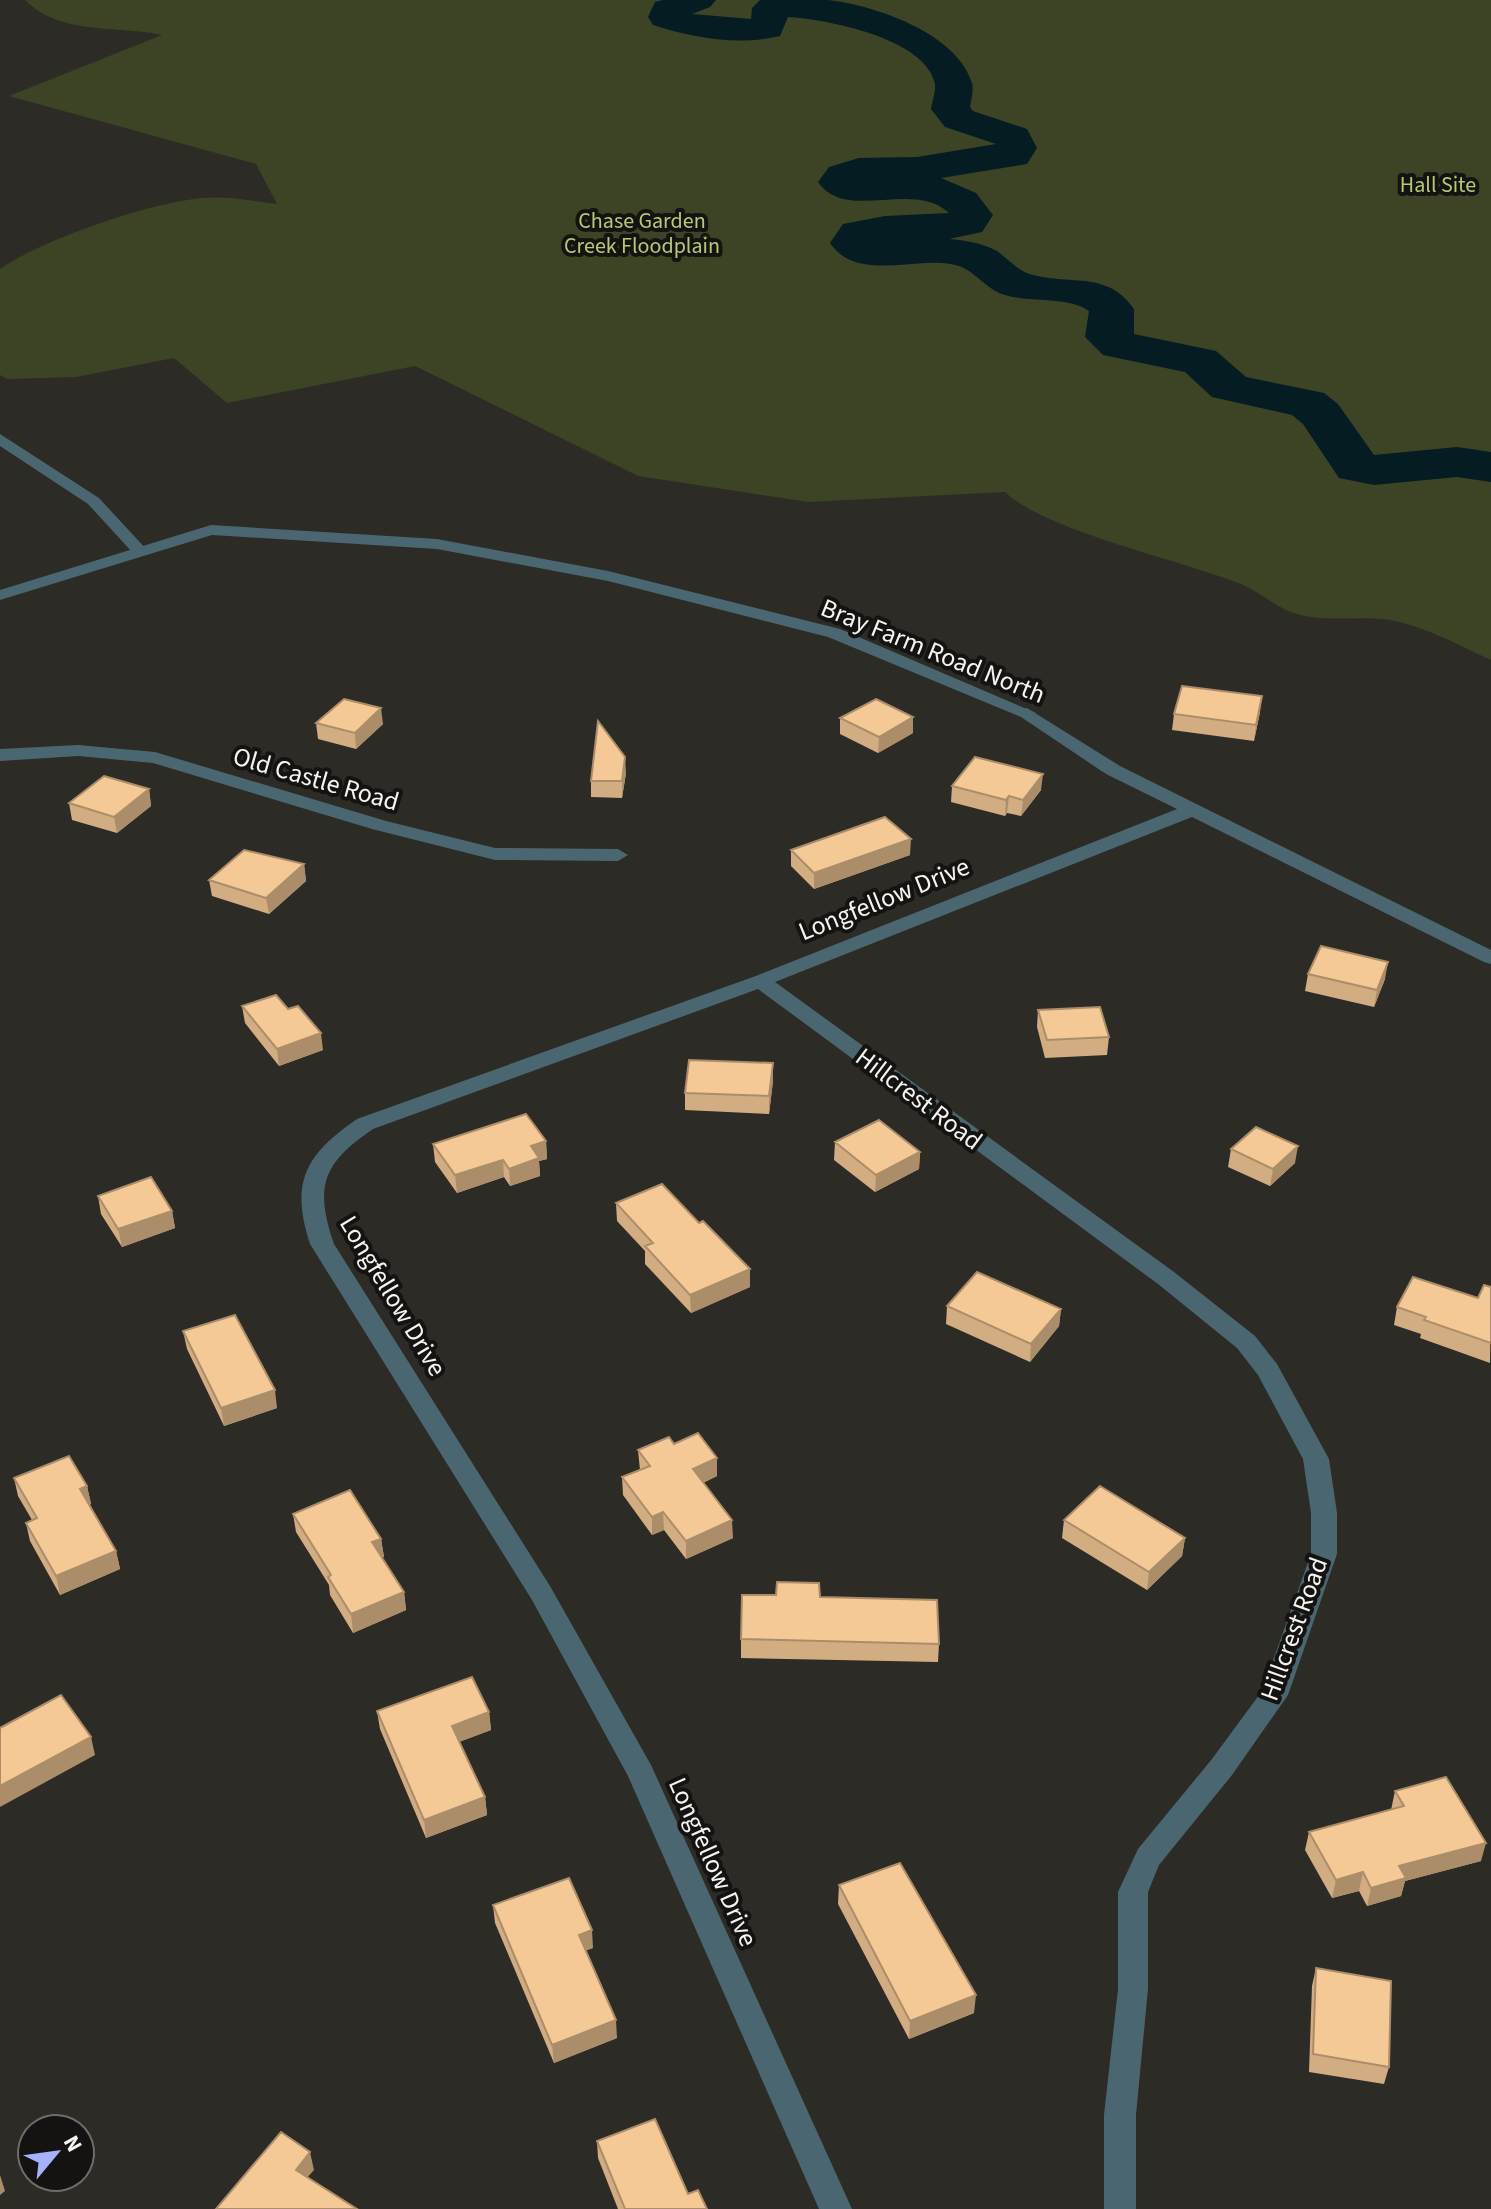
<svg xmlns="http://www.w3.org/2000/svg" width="1491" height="2209" font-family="'Source Sans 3',sans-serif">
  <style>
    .green { fill: #3c4425 }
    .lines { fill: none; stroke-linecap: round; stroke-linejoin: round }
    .river { fill: #041c22; fill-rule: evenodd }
    .minor { fill: #4a6771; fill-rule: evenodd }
    .tertiary { fill: #4a6771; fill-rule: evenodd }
    .wall { fill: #d2ad81 }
    .shaded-wall { fill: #ab8d69 }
    .building { fill: #f4c996; stroke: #ab8d69; stroke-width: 2 }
    .labels { text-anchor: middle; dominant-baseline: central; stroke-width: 8; stroke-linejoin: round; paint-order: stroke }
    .far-park-label { font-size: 22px; fill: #b3ca76; stroke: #141311 }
    .street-label { font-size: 26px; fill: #f5f4f0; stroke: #141311 }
  </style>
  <rect width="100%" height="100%" fill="#2c2b25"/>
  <path class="green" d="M25 0H1491V660C1456 644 1421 624 1383 619 1353 616 1320 623 1291 612 1274 606 1260 592 1243 585 1185 561 1045 531 1005 492L808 502 638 476 415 366 227 403 174 358 76 377 7 379 0 375V269C41 240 154 201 204 198 228 196 254 201 277 204L256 164 9 96 162 35C117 25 61 36 25 0Z"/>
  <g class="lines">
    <path class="river" d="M663 0H716L710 7 692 14 751 19 752 8 760 0C782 0 805 0 828 0 874 5 957 33 972 83 974 90 971 100 970 107L973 111 1027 129 1037 148 1027 164 941 178 976 193 993 215 982 232 949 239C965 240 982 243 997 251 1008 259 1019 272 1033 275 1072 285 1108 271 1134 309V334L1216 351 1246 377 1324 393 1338 404 1374 455 1457 447 1491 452V482L1457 477 1374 485 1339 478 1303 424 1292 415 1212 397 1185 372 1103 355 1085 337 1089 311C1068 296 1031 303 1005 295 987 290 976 272 959 266 921 253 859 285 830 243L843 224 885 216 949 213C913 179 846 223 818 182L829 167 859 158 917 157 996 144 945 127 931 109C932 102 936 91 935 84 926 38 825 19 788 17L780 36C737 46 694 38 653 25L648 17 655 2Z"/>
    <path class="minor" d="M0 434 99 498 147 550 145 553H133L88 504 0 446Z
      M1027 708 1120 766 1491 950V964L1484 962 1192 817 775 982 1174 1272 1255 1336 1277 1364 1329 1459 1337 1513V1554L1288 1695 1232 1775 1159 1865 1148 1892V1989L1136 2115V2209H1104V2115L1118 1989V1892L1138 1849 1212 1759 1262 1691 1311 1554V1513L1303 1459 1258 1375 1237 1348 1158 1284 758 989 373 1129C323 1163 314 1186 334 1244L550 1586 651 1765 852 2209H819L628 1776 532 1600 310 1244C290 1182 305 1155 357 1119L753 977 1177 809 1106 774 1021 717V709Z
      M78 745 155 752 386 821 495 848 618 849 628 855 618 861 495 860 372 829 153 763 78 756 0 761V749Z"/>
    <path class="tertiary" d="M211 525 437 539 608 571 840 629 1036 713 1033 717H1021L828 637 608 581 437 549 212 535 0 600V590Z"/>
  </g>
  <path class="wall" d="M1260 712 1254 741 1172 730 1174 714Z
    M840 718 913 733 878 753 840 734Z
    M316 723 383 724 356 749 318 739Z
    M626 773 622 798 591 797V781Z
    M952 786 1041 790 1021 816 1007 813 1005 816 951 802Z
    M149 789 151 806 117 833 72 820 69 803Z
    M791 850 910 855 814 889 791 866Z
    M304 864 306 881 269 914 212 896 209 880Z
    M1308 974 1385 979 1374 1007 1305 991Z
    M242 1006 323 1050 279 1066 245 1023Z
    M1038 1010 1109 1037 1107 1055 1045 1058 1037 1027Z
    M773 1063V1081L769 1114 685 1110V1093Z
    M546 1141 547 1159 539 1161 540 1176 510 1186 504 1177 457 1193 435 1162 433 1144Z
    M835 1142 920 1152 919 1169 875 1192 834 1160Z
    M1231 1149 1295 1163 1270 1186 1228 1167Z
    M98 1196 172 1211 175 1228 122 1247 101 1214Z
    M616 1203 750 1287 691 1313 645 1264V1251L617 1221Z
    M1491 1287 1490 1363 1420 1338 1421 1334 1394 1325 1397 1307 1478 1298Z
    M947 1306 1061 1309 1059 1326 1030 1362 946 1324Z
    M183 1331 277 1408 224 1426 187 1349Z
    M674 1444 717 1476 703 1483 733 1538 686 1559 664 1530 652 1535 623 1495 622 1477 640 1470 638 1450Z
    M14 1478 87 1486 91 1504 89 1505 116 1551 120 1569 60 1595 30 1541 26 1523 32 1520 18 1496Z
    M293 1514 381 1539 384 1557H382L404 1592 406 1610 353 1633 330 1595 329 1585 296 1532Z
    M1064 1520 1185 1538 1182 1556 1147 1590 1062 1538Z
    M741 1639 939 1644 938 1662 741 1658Z
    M377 1711 489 1712 491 1730 459 1742 485 1797 487 1815 426 1838 380 1729Z
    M1395 1791 1481 1861 1405 1881 1401 1896 1367 1906 1359 1891 1332 1898 1305 1850 1309 1832 1391 1810Z
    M839 1885 974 2013 909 2039 838 1904Z
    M493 1905 593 1948 586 1950 617 2038 554 2063 495 1923Z
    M1316 1968 1389 2067 1384 2084 1309 2072 1312 1986Z
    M597 2141 688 2194 707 2209H618L598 2158Z"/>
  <path class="shaded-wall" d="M1262 696 1260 712 1254 741 1256 725Z
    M381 708 383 724 356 749 355 733Z
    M913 717V733L878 753 879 737Z
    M625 757 626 773 622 798V781Z
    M1043 774 1041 790 1021 816 1023 800Z
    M149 789 151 806 117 833 114 817Z
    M1009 796 1007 813 1005 816 1006 800Z
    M911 839 910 855 814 889V873Z
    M304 864 306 881 269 914 266 898Z
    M1388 962 1385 979 1374 1007 1377 990Z
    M321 1033 323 1050 279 1066 277 1049Z
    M773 1063V1081L769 1114V1096Z
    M546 1141 547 1159 539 1161 540 1176 510 1186 509 1169 531 1146Z
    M1298 1146 1295 1163 1270 1186 1273 1169Z
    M920 1152 919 1169 875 1192 876 1175Z
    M503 1160 504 1177 457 1193 455 1175Z
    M172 1211 175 1228 122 1247 118 1229Z
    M750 1269V1287L691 1313 690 1295Z
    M1061 1309 1059 1326 1030 1362 1031 1344Z
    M275 1390 277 1408 224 1426 221 1408Z
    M717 1458V1476L693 1487V1469Z
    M87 1486 91 1504 84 1507 80 1489Z
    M663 1512 664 1530 652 1535V1517Z
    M732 1520 733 1538 686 1559V1541Z
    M1185 1538 1182 1556 1147 1590 1149 1572Z
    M381 1539 384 1557 374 1560 372 1542Z
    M116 1551 120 1569 60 1595 56 1576Z
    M404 1592 406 1610 353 1633 351 1614Z
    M489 1712 491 1730 453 1744 452 1726Z
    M91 1737 95 1755 0 1807V1786Z
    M485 1797 487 1815 426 1838 424 1820Z
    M1486 1843 1481 1861 1405 1881 1401 1896 1367 1906 1371 1888 1399 1866Z
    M1363 1872 1359 1891 1332 1898 1336 1880Z
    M592 1930 593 1948 580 1953 579 1935Z
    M976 1995 974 2013 909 2039 910 2021Z
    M616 2020 617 2038 554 2063 552 2045Z
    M310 2152 314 2170 299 2187 296 2170Z
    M0 2175 5 2191 0 2195Z"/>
  <path class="building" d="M1182 686 1262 696 1256 725 1174 714Z
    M344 699 381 708 355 733 316 723Z
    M876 699 913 717 879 737 840 718Z
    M598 721 625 757 622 781H591Z
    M975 757 1043 774 1023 800 1009 796 1006 800 952 786Z
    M104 776 149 789 114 817 69 803Z
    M885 817 911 839 814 873 791 850Z
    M244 850 304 864 266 898 209 880Z
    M1321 946 1388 962 1377 990 1308 974Z
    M276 995 288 1009 298 1006 321 1033 277 1049 242 1006Z
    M1100 1007 1109 1037 1047 1040 1038 1010Z
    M689 1060 773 1063 769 1096 685 1093Z
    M526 1114 546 1141 531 1146 539 1158 509 1169 503 1160 455 1175 433 1144Z
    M879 1120 920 1152 876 1175 835 1142Z
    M1256 1127 1298 1146 1273 1169 1231 1149Z
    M151 1177 172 1211 118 1229 98 1196Z
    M662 1184 699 1223 703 1221 750 1269 690 1295 645 1246 653 1243 616 1203Z
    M977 1272 1061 1309 1031 1344 947 1306Z
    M1413 1277 1478 1298 1484 1285 1491 1287V1343L1424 1320 1426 1317 1397 1307Z
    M235 1315 275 1390 221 1408 183 1331Z
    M698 1433 717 1458 693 1469 732 1520 686 1541 663 1512 652 1517 622 1477 650 1466 638 1450 669 1437 674 1444Z
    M69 1456 87 1486 80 1489 116 1551 56 1576 26 1523 37 1518 14 1478Z
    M1100 1486 1185 1538 1149 1572 1064 1520Z
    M350 1490 381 1539 372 1542 404 1592 351 1614 328 1577 331 1575 293 1514Z
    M777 1582 819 1583 820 1597 937 1600 939 1644 741 1639 742 1595H776Z
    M472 1677 489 1712 452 1726 485 1797 424 1820 377 1711Z
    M61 1695 91 1737 0 1786V1728Z
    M1446 1777 1486 1843 1399 1866 1406 1878 1371 1888 1363 1872 1336 1880 1309 1832 1404 1806 1395 1791Z
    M900 1863 976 1995 910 2021 839 1885Z
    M569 1878 592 1930 579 1935 616 2020 552 2045 493 1905Z
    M1316 1968 1391 1981 1389 2067 1313 2054Z
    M655 2119 688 2194 698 2190 707 2209H625L597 2141Z
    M281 2132 310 2152 296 2170 357 2209H216Z"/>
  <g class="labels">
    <g class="far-park-label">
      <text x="1438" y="185">Hall Site</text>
      <text x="642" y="221">Chase Garden<tspan x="642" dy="25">Creek Floodplain</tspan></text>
    </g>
    <g class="street-label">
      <text transform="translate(933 651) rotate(22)">Bray Farm Road North</text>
      <text transform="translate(316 779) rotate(16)">Old Castle Road</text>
      <text transform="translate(884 899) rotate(-22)">Longfellow Drive</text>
      <text transform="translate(919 1099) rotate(37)">Hillcrest Road</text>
      <text transform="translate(393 1296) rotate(59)">Longfellow Drive</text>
      <text transform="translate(1294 1629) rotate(-70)">Hillcrest Road</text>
      <text transform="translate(713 1862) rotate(66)">Longfellow Drive</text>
    </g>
  </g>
  <g transform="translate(56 2153) rotate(61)"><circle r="38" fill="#141311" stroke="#6e6d6a" stroke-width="2"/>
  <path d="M0-6L14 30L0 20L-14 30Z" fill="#a6b1fc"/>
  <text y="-12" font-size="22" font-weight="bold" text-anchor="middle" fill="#f5f4f0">N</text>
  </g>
</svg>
